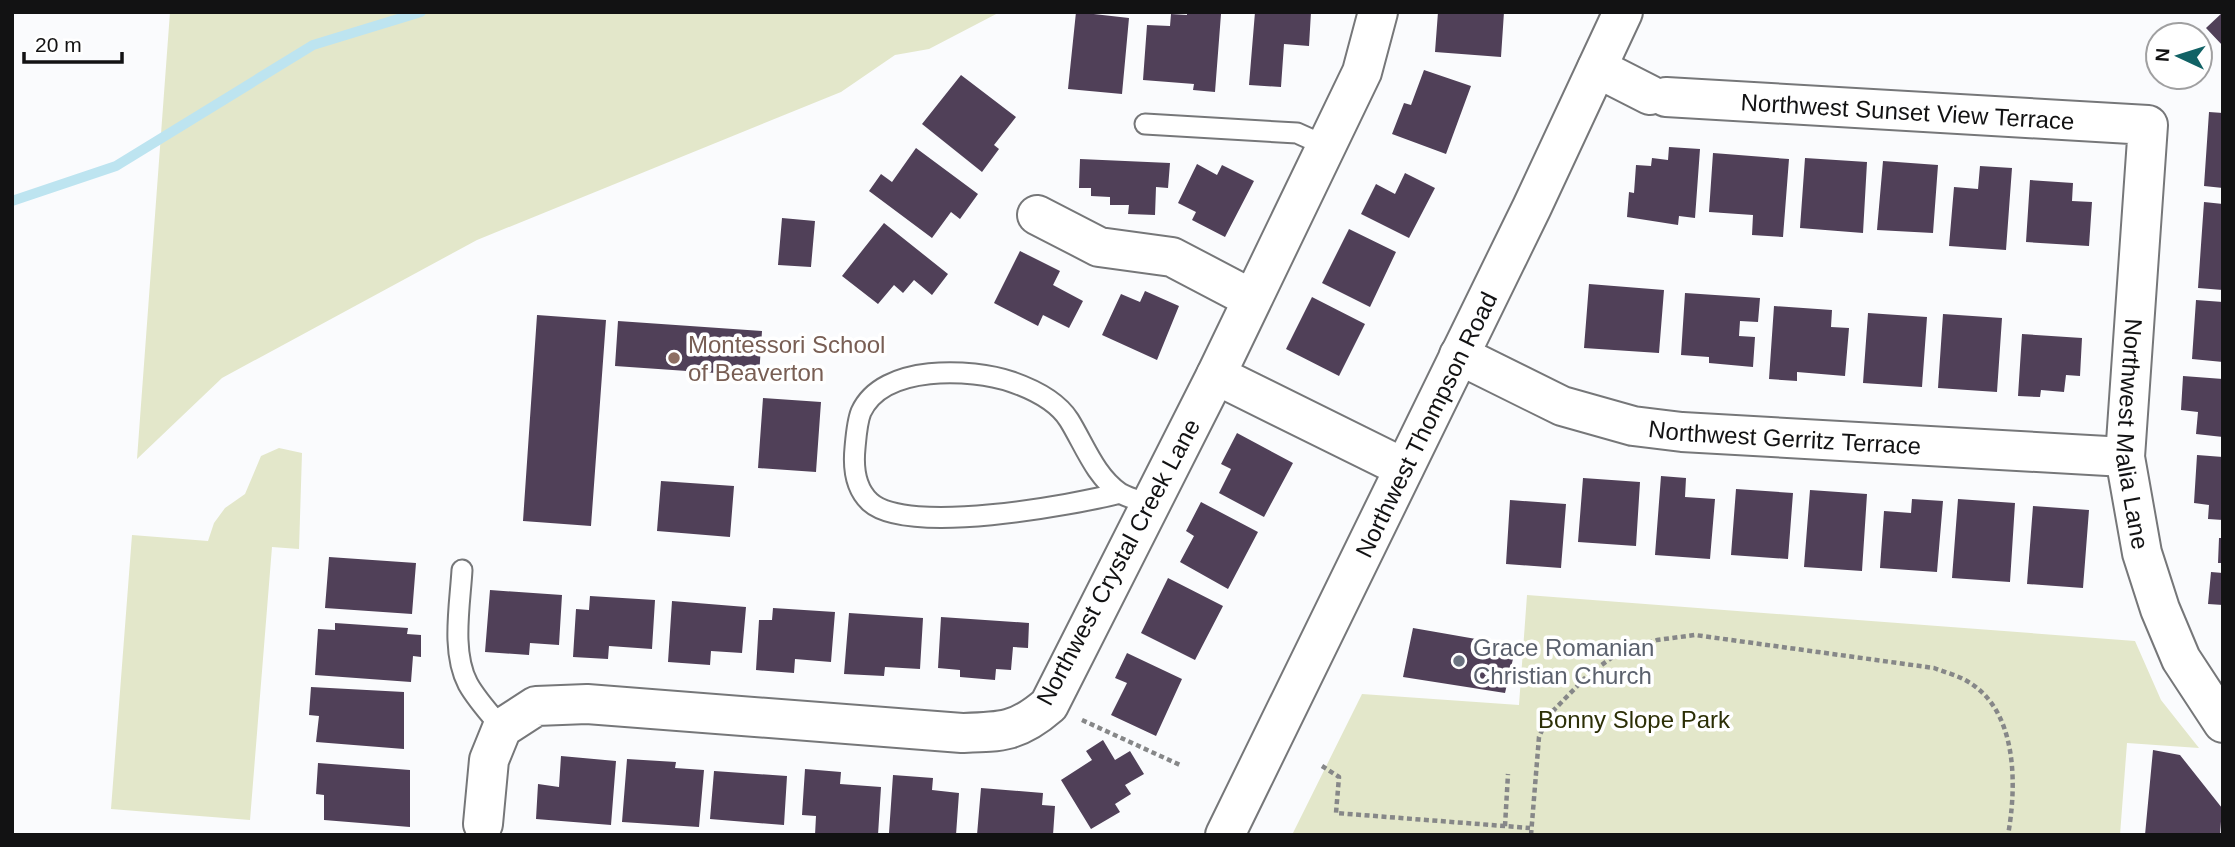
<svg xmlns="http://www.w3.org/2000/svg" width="2235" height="847" font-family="Helvetica,sans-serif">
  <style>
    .green { fill: #e3e7ca }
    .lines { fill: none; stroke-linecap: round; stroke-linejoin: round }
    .stream { stroke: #bde4f0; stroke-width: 10 }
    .building { fill: #504058 }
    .lane-casing { stroke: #767779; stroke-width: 23 }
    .street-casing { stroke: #767779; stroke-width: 42 }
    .secondary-casing { stroke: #767779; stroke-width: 42 }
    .path { stroke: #868788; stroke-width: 4.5; stroke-dasharray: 5 3.5; stroke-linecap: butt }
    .lane { stroke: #fff; stroke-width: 19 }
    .street { stroke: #fff; stroke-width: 38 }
    .secondary { stroke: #fff; stroke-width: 38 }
    .education-dot { fill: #8d6e63; stroke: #fff; stroke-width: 2.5 }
    .worship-dot { fill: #6b7280; stroke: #fff; stroke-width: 2.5 }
    .labels { text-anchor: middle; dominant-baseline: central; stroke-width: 7; stroke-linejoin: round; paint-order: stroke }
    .street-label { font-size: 24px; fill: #121213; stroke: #fff }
    .education-label { font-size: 24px; fill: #785e54; stroke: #fff; text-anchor: start }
    .worship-label { font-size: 24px; fill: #5b616d; stroke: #fff; text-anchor: start }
    .park-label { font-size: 24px; fill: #2c2f06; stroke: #fff }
  </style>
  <rect width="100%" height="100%" fill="#fafbfd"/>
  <path class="green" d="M170 12H1000L929 49 895 55 841 92 477 240 222 378 137 459Z
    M279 448 302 453 299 549 272 547 250 820 111 809 132 535 208 541 214 523 225 508 245 494 261 456Z
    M1527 595 2135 641 2161 700 2199 748 2127 743 2120 835H1292L1362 694 1519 705Z"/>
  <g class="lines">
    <path class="stream" d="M12 201 116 166 313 45 421 12"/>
  </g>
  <path class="building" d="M1076 12 1129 18 1122 94 1068 89Z
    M1187 12 1221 14 1215 92 1193 90 1194 84 1143 80 1147 25 1170 26 1171 14 1187 15Z
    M1255 12H1311L1309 46 1284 44 1281 87 1249 85Z
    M1438 12H1504L1501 57 1435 52Z
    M2223 12V46L2206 28Z
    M1424 70 1471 86 1446 154 1392 134 1404 103 1411 105Z
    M961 75 1016 117 994 145 999 149 982 172 922 124Z
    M2209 112 2223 113V188L2204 186Z
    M1669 147 1700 149 1695 218 1679 216 1678 225 1627 217 1629 192 1634 193 1636 165 1651 166 1652 158 1668 160Z
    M916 148 978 194 960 219 951 212 932 238 869 191 881 174 892 182Z
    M1713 153 1789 159 1783 237 1752 235 1753 215 1709 212Z
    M1805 158 1867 162 1863 233 1800 228Z
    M1080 159 1170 163 1168 188 1156 187 1155 215 1128 214 1129 205H1110V197L1091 196V188H1079Z
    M1883 161 1938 165 1933 233 1877 230Z
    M1197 164 1217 175 1222 165 1254 181 1225 237 1192 220 1196 212 1178 203Z
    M1980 166 2012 168 2006 250 1949 246 1954 187 1978 189Z
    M1405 173 1435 188 1409 238 1361 214 1376 184 1395 194Z
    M2030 180 2073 183 2072 201 2092 202 2089 246 2026 242Z
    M2204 202 2223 204V290L2198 288Z
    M782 218 815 221 811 267 778 265Z
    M884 223 948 274 932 295 914 280 903 293 894 285 878 304 842 276Z
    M1349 229 1396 252 1370 307 1322 283Z
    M1020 251 1060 271 1053 285 1083 301 1069 328 1043 315 1038 326 994 303Z
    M1589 284 1664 290 1659 353 1584 348Z
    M1145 291 1179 306 1157 360 1102 335 1121 294 1140 302Z
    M1685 293 1760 298 1758 322 1740 321 1739 336 1755 337 1753 367 1709 363V357L1681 355Z
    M1312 297 1365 324 1339 376 1286 349Z
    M2196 300 2223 302V362L2192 359Z
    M1774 306 1832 310 1831 327 1849 328 1845 376 1797 372V381L1769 379Z
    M1868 313 1927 317 1922 387 1863 383Z
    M1943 314 2002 318 1997 392 1938 388Z
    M537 315 606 320 591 526 523 521Z
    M618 321 762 331 759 376 615 366Z
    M2022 334 2082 338 2080 376 2066 375 2064 392 2041 390 2040 397 2018 396Z
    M2183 376 2223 379V437L2196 434 2198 412 2181 410Z
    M763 398 821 402 816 472 758 468Z
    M1237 433 1293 463 1264 517 1219 493 1231 469 1221 464Z
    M2197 455 2223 457V520L2208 519 2209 505 2194 503Z
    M1661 476 1686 478 1685 497 1715 499 1710 559 1655 555Z
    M1583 478 1640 482 1636 546 1578 542Z
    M661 481 734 486 730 537 657 531Z
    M1736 489 1793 493 1788 559 1731 555Z
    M1810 490 1867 494 1862 571 1804 567Z
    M1912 499 1943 501 1937 572 1880 568 1884 511 1911 513Z
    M1958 499 2015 503 2010 582 1952 578Z
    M1510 500 1566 504 1561 568 1506 564Z
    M1201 502 1258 532 1228 589 1180 562 1194 536 1186 531Z
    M2033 506 2089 510 2083 588 2027 584Z
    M2219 538H2223V563H2218Z
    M329 557 416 563 412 614 325 608Z
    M2211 572 2223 573V605L2208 604Z
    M1168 578 1223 606 1195 660 1141 633Z
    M490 590 562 595 559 645 530 643 529 655 485 652Z
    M590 596 655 600 652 649 609 646 608 659 573 657 576 609 589 610Z
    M672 601 746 607 742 653 711 651 710 665 668 662Z
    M773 608 835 612 831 662 795 659 794 673 756 670 759 620H772Z
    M849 613 923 618 920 669 885 667 884 676 844 674Z
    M941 617 1029 623 1028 648 1013 647 1011 670 996 669 995 680 960 677V670L938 668Z
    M335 623 408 628 407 634 421 635V657L413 656 411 682 315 675 318 629 335 630Z
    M1413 628 1516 646 1505 693 1403 677Z
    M1127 653 1182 679 1156 736 1111 715 1127 683 1115 678Z
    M311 687 404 692V749L316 742 319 716 309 715Z
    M1103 740 1115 760 1130 751 1144 774 1125 785 1131 794 1115 804 1120 812 1091 829 1061 780 1092 760 1086 751Z
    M2153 750 2180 755 2222 808 2220 835H2145Z
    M561 756 616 761 611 825 536 819 538 784 559 787Z
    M627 759 676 762 675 768 704 770 699 827 622 822Z
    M318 763 410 770V827L324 820V795L316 794Z
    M805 769 841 772 840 784 881 787 878 835H815L816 816 802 815Z
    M714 771 787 776 784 825 710 819Z
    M893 775 933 778 932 790 959 793 956 835 889 833Z
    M981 788 1043 793 1042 805 1055 806 1053 835H977Z"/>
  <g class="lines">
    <g class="lane-casing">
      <path id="lane" d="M1145 124 1297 133 1326 146
        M1120 493C1073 505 907 536 870 502 855 488 853 468 855 448 856 437 857 422 861 412 883 364 971 368 1012 382 1032 389 1057 401 1069 420 1084 444 1095 476 1120 493 1128 498 1141 501 1150 504
        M462 570C460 605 451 652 468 684 477 700 490 714 502 728"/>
    </g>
    <g class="street-casing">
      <g id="street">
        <path d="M1597 68 1650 95"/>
        <path id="s1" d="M1666 97 2148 125 2125 457 2142 553 2160 609 2181 659 2223 723"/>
        <path d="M1037 215 1099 247 1172 257 1252 299"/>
        <path id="s2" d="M1459 355 1562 406 1633 426 1682 432 2125 457"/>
        <path d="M1216 375 1404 468"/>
        <path d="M483 824 489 760 502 728 536 706 587 704 962 733C1002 732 1018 732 1049 705L1216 375 1362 72 1378 12"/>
      </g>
    </g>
    <g class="secondary-casing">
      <g id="secondary">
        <path id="s3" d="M1225 835 1532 207 1623 12"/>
      </g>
    </g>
    <path class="path" d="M1082 720 1180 765
      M1322 766 1339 777 1336 813 1530 828
      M1505 826 1508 774
      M1531 835 1539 737 1549 715 1589 674 1614 656 1657 640 1695 635 1934 668C1944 672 1956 675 1965 680 2018 708 2017 785 2008 835"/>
    <use href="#lane" class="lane"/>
    <use href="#street" class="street"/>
    <use href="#secondary" class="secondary"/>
  </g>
  <circle class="education-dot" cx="674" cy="358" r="7"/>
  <circle class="worship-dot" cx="1459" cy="661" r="7"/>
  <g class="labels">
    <g class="street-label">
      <text stroke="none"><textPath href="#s1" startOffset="242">Northwest Sunset View Terrace</textPath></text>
      <text stroke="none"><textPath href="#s3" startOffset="457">Northwest Thompson Road</textPath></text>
      <text stroke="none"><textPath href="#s1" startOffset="793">Northwest Malia Lane</textPath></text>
      <text stroke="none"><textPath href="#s2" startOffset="341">Northwest Gerritz Terrace</textPath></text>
      <text transform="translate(1118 562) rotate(-62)">Northwest Crystal Creek Lane</text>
    </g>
    <g class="education-label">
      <text x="688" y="344">Montessori School<tspan x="688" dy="28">of Beaverton</tspan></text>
    </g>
    <g class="worship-label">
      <text x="1473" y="647">Grace Romanian<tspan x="1473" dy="28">Christian Church</tspan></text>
    </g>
    <g class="park-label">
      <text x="1634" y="719">Bonny Slope Park</text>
    </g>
  </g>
  <rect width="2235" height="847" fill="none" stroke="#121213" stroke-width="28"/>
  <g transform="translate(2179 56) rotate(274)"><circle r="33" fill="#ffffff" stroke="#a0a0a1" stroke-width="2"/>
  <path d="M0-5L12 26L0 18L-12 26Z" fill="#116265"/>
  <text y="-10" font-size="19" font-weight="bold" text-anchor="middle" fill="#121213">N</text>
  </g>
  <path d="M24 52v10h98v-10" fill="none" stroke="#121213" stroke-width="3.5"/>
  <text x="35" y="52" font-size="21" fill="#121213" stroke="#ffffff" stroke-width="5" paint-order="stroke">20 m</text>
</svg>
